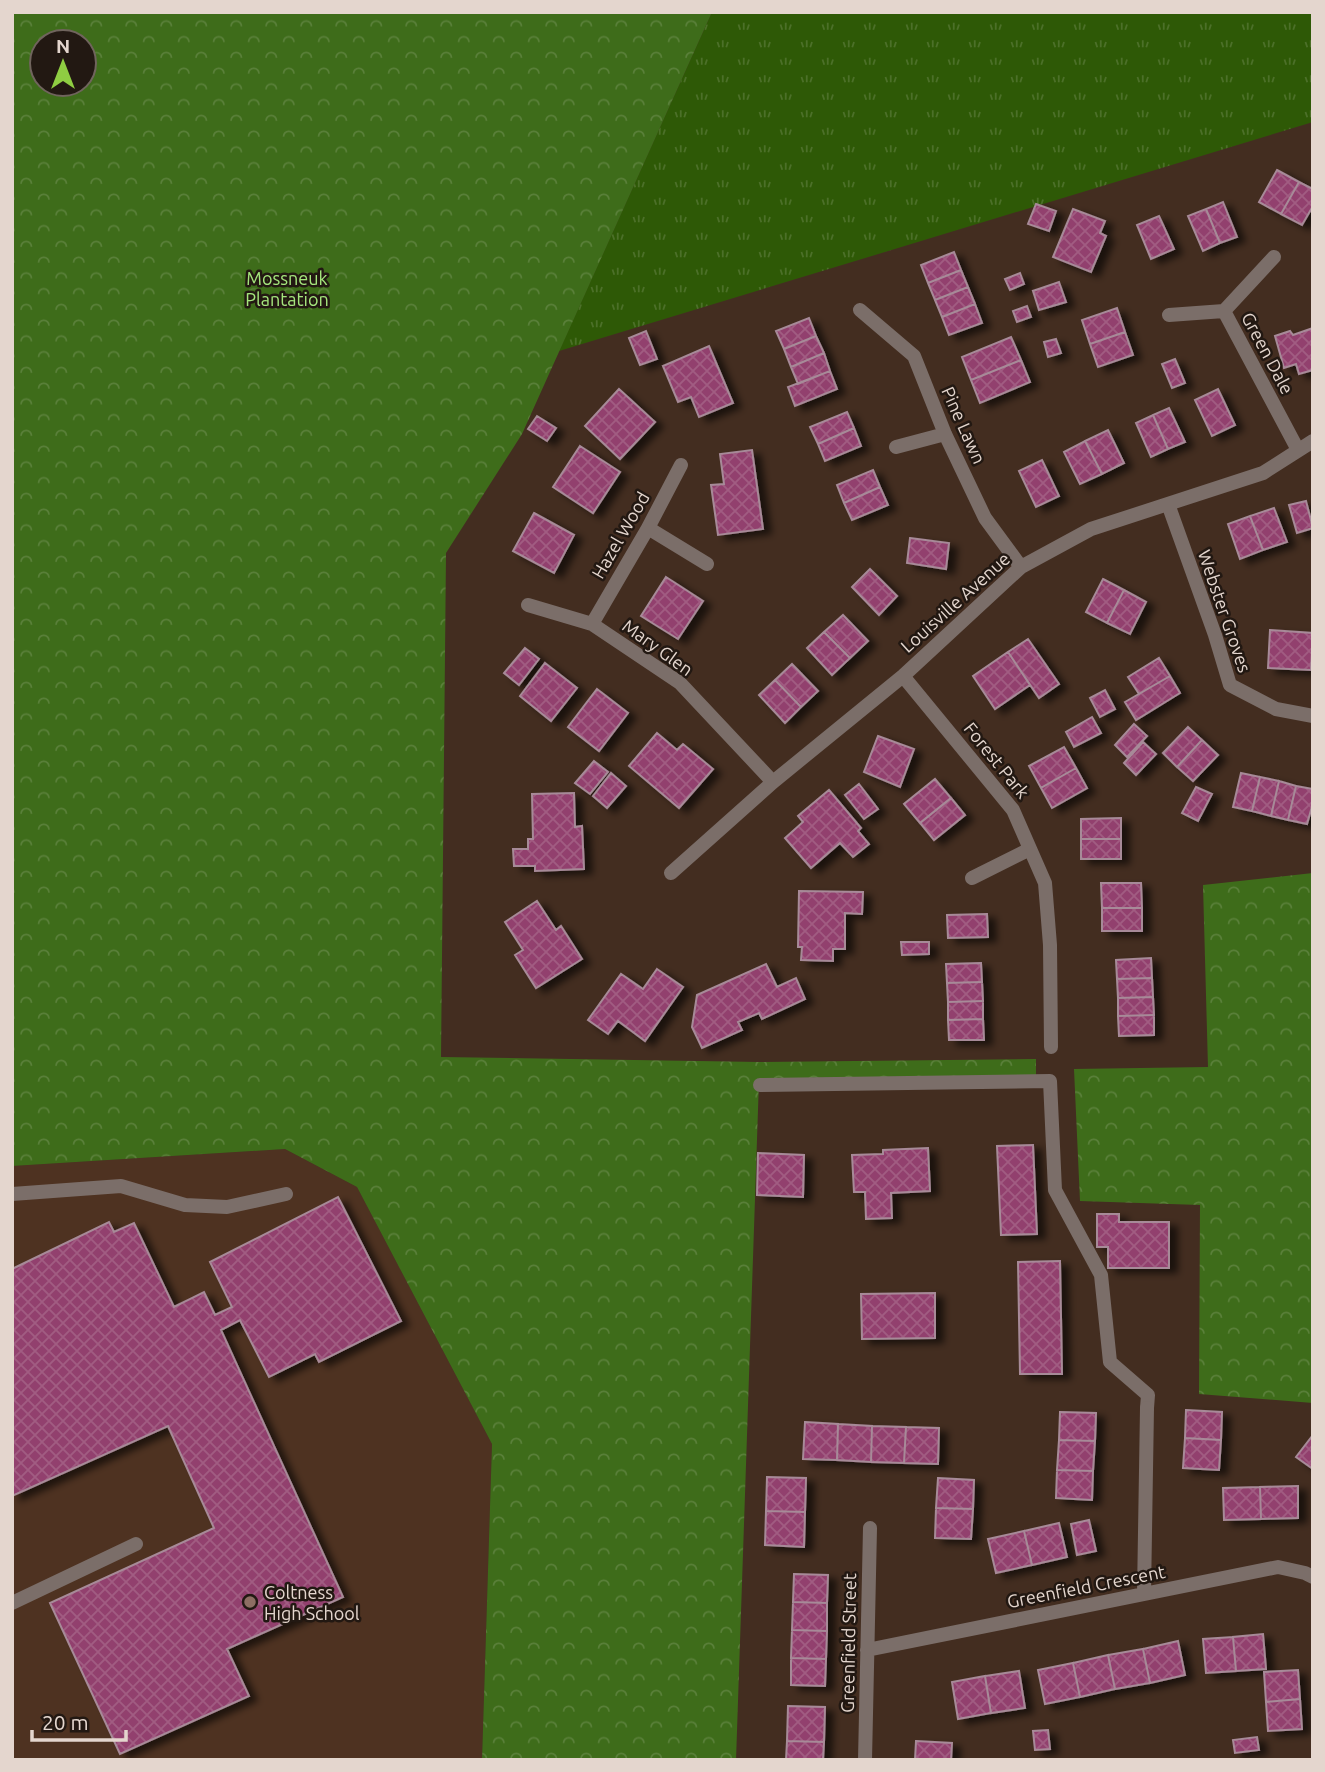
<svg xmlns="http://www.w3.org/2000/svg" width="1325" height="1772" font-family="Ubuntu,sans-serif">
  <style>
    .built { fill: #4e3221 }
    .grass { fill: url(#grass-tufts) }
    .forest { fill: url(#forest-crowns); fill-rule: evenodd }
    .building { fill: url(#building-cross-hatch); stroke: #a78a98; stroke-width: 2; filter: url(#shadow) }
    .lines { fill: none; stroke-linecap: round; stroke-linejoin: round }
    .lane { stroke: #7b6e69; stroke-width: 14 }
    .street { stroke: #7b6e69; stroke-width: 14 }
    .education-dot { fill: #8d6e63; stroke: #221812; stroke-width: 2.5 }
    .labels { text-anchor: middle; dominant-baseline: central; stroke-width: 5; stroke-linejoin: round; paint-order: stroke }
    .park-label { font-size: 18px; fill: #a5e67d; stroke: #221812 }
    .street-label { font-size: 18px; fill: #e4d6ce; stroke: #221812 }
    .poi-label { font-size: 18px; fill: #e4d6ce; stroke: #221812; text-anchor: start }
  </style>
  <defs>
    <pattern id="grass-tufts" width="24" height="20" patternUnits="userSpaceOnUse" patternTransform="scale(1.75)"><rect width="24" height="20" fill="#2e5906"/><path d="M3 7l-1-3M5 7V3M7 7l1-3M15 17l-1-3M17 17v-4M19 17l1-3" fill="none" stroke="#4c7029"/></pattern>
    <pattern id="forest-crowns" width="20" height="18" patternUnits="userSpaceOnUse" patternTransform="scale(1.75)"><rect width="20" height="18" fill="#3e6c1a"/><path d="M2 6a3 3 0 1 1 6 0M12 15a3 3 0 1 1 6 0" fill="none" stroke="#5a803a"/></pattern>
    <pattern id="building-cross-hatch" width="8" height="8" patternUnits="userSpaceOnUse" patternTransform="scale(1.75)"><rect width="8" height="8" fill="#92416e"/><path d="M0 0l8 8M0 8l8-8" fill="none" stroke="#a15c82"/></pattern>
    <filter id="shadow"><feDropShadow dx="8" dy="4.5" stdDeviation="3.5" flood-color="#0009"/></filter>
  </defs>
  <rect width="100%" height="100%" fill="#432d20"/>
  <path class="built" d="M285 1149 357 1187 492 1444 482 1760H12V1166Z"/>
  <path class="grass" d="M712 12H1313V122L559 351Z"/>
  <path class="forest" d="M12 12H712L522 434 446 553 441 1057 760 1062 1036 1059V1076L759 1080 736 1760H482L492 1444 357 1187 285 1149 12 1166ZM42 42H84V84H42Z
    M1313 873V1403L1199 1394 1200 1205 1080 1201 1074 1069 1208 1067 1203 885Z"/>
  <path class="building" d="M1277 170 1299 182 1281 214 1259 202Z
    M1299 182 1313 189V206L1302 225 1281 214Z
    M1223 202 1237 237 1220 243 1206 209Z
    M1036 204 1056 211 1049 231 1028 224Z
    M1073 209 1105 221 1100 233 1106 236 1091 272 1053 257Z
    M1206 209 1220 243 1203 251 1188 216Z
    M1159 216 1174 249 1151 259 1137 225Z
    M954 252 961 270 928 283 921 265Z
    M961 270 968 287 935 300 928 283Z
    M1020 273 1024 284 1010 290 1005 279Z
    M1059 282 1066 302 1039 310 1033 291Z
    M968 287 975 304 942 317 935 300Z
    M975 304 982 323 949 335 942 317Z
    M1027 306 1031 317 1017 322 1013 311Z
    M1117 308 1125 332 1090 344 1082 320Z
    M809 318 816 336 784 349 776 331Z
    M1313 328V370L1299 374 1296 364 1284 368 1275 336 1290 331 1293 335Z
    M646 331 657 359 640 365 629 338Z
    M1125 332 1133 355 1098 367 1090 344Z
    M816 336 824 353 791 367 784 349Z
    M1011 337 1021 360 971 380 962 357Z
    M1056 339 1061 353 1048 357 1044 342Z
    M709 346 733 403 699 417 691 397 678 402 663 366Z
    M824 353 830 371 798 384 791 367Z
    M1175 359 1185 383 1172 388 1162 364Z
    M1021 360 1030 382 980 403 971 380Z
    M830 371 837 389 795 406 788 387Z
    M619 389 655 422 620 459 585 426Z
    M1218 389 1235 425 1212 436 1195 400Z
    M1169 408 1185 442 1168 449 1153 415Z
    M847 412 854 428 818 444 810 427Z
    M1153 415 1168 449 1151 457 1136 423Z
    M537 416 556 428 547 441 528 429Z
    M854 428 861 446 825 461 818 444Z
    M1108 430 1124 463 1102 474 1085 441Z
    M1085 441 1102 474 1080 484 1064 452Z
    M580 446 620 472 593 513 553 487Z
    M752 450 763 529 718 535 711 485 724 484 720 454Z
    M1042 460 1059 496 1036 507 1019 471Z
    M873 470 880 487 844 503 837 485Z
    M880 487 888 505 852 520 844 503Z
    M1306 501 1313 528 1297 533 1289 505Z
    M1274 508 1287 542 1263 550 1250 516Z
    M534 513 574 535 554 573 513 551Z
    M1250 516 1263 550 1240 559 1228 524Z
    M910 538 949 543 946 569 907 563Z
    M870 569 897 596 879 615 852 587Z
    M666 577 703 601 678 639 641 616Z
    M1103 579 1124 590 1107 623 1086 612Z
    M1124 590 1146 602 1130 634 1107 623Z
    M843 615 868 641 850 658 824 632Z
    M1270 630 1313 633 1311 670 1268 668Z
    M824 632 850 658 832 675 807 648Z
    M1028 639 1059 684 1039 698 1008 652Z
    M525 648 539 659 519 685 504 673Z
    M1008 652 1030 685 995 709 973 676Z
    M1159 658 1170 676 1139 694 1128 677Z
    M545 663 577 688 551 721 520 696Z
    M792 664 818 691 801 707 775 680Z
    M1170 676 1180 693 1136 720 1125 702Z
    M775 680 801 707 785 723 759 695Z
    M597 689 628 713 599 751 568 727Z
    M1105 690 1115 709 1100 717 1090 698Z
    M1092 717 1101 733 1074 747 1066 732Z
    M1134 724 1147 736 1127 757 1115 745Z
    M1188 727 1202 740 1177 767 1163 753Z
    M657 733 677 750 683 744 713 769 679 808 629 766Z
    M878 736 914 749 900 787 864 772Z
    M1202 740 1218 755 1193 781 1177 767Z
    M1143 742 1156 754 1136 775 1124 763Z
    M1064 747 1076 768 1041 788 1029 766Z
    M594 761 608 772 590 794 575 783Z
    M1076 768 1087 788 1052 808 1041 788Z
    M611 773 626 786 607 808 593 796Z
    M1241 773 1260 777 1252 811 1233 807Z
    M1260 777 1279 781 1271 816 1252 811Z
    M935 779 951 798 920 823 904 804Z
    M1279 781 1296 786 1288 820 1271 816Z
    M859 784 878 809 864 819 845 795Z
    M1296 786 1313 789V803L1307 824 1288 820Z
    M1196 787 1212 794 1198 821 1182 813Z
    M829 790 861 828 858 831 869 844 853 857 840 843 811 868 785 838 803 822 798 816Z
    M574 793 575 827 582 826 584 869 535 871V866H514L513 849H528V839H533L532 794Z
    M951 798 965 815 934 840 920 823Z
    M1121 818V839H1081V819Z
    M1081 839H1121V859H1081Z
    M1101 883H1141L1142 908H1102Z
    M799 891 863 892 862 914 845 913V949H833V961L801 960 802 947H798Z
    M537 901 556 930 561 926 582 959 536 988 515 955 523 950 505 922Z
    M1102 908H1142V931H1102Z
    M987 914 988 937 948 938 947 915Z
    M901 942H929V954L902 955Z
    M1151 958 1152 978 1117 979 1116 960Z
    M981 963 982 982 947 983 946 964Z
    M766 964 777 987 796 978 805 999 762 1019 759 1013 738 1022 742 1030 702 1048 692 1027 697 995Z
    M657 969 683 987 645 1041 618 1021 608 1034 588 1020 621 974 643 989Z
    M1152 978 1153 997 1118 998 1117 979Z
    M982 982 983 1001 948 1002 947 983Z
    M1153 997 1154 1015 1118 1016V998Z
    M983 1001V1019L948 1020V1002Z
    M1154 1015V1035L1119 1036 1118 1016Z
    M983 1019 984 1040H949L948 1020Z
    M1033 1145 1037 1234 1001 1235 997 1146Z
    M928 1148 930 1191 891 1193 892 1218 866 1219 865 1192H854L852 1155 883 1154V1150Z
    M758 1153 804 1155 803 1197 757 1195Z
    M338 1197 401 1321 319 1362 315 1354 269 1377 240 1320 221 1330 343 1597 227 1649 249 1696 120 1754 50 1603 214 1528 168 1426 12 1496V1269L109 1222 114 1232 134 1223 174 1307 204 1292 215 1315 232 1307 210 1262Z
    M1097 1214H1119V1222H1169V1268H1108V1247H1097Z
    M1060 1261 1062 1374H1020L1018 1262Z
    M935 1293V1338L862 1339 861 1294Z
    M1186 1410 1222 1412 1221 1440 1185 1438Z
    M1060 1412 1096 1413 1095 1441 1059 1440Z
    M805 1422 838 1424 837 1460 803 1459Z
    M838 1424 872 1426 871 1462 837 1460Z
    M872 1426 906 1427 904 1463 871 1462Z
    M906 1427 939 1428 938 1464 904 1463Z
    M1313 1435V1469L1296 1457Z
    M1185 1438 1221 1440 1219 1470 1183 1468Z
    M1059 1440 1095 1441 1093 1471 1057 1470Z
    M1057 1470 1093 1471 1092 1500 1056 1498Z
    M767 1477 806 1478 805 1512 766 1511Z
    M938 1478 974 1480 973 1509 936 1508Z
    M1298 1486V1518L1261 1519 1260 1487Z
    M1260 1487 1261 1519 1224 1520 1223 1488Z
    M936 1508 973 1509 971 1539 935 1538Z
    M766 1511 805 1512 804 1547 765 1545Z
    M1089 1520 1096 1551 1077 1555 1071 1524Z
    M1059 1523 1067 1557 1032 1565 1024 1531Z
    M1024 1531 1032 1565 996 1573 988 1539Z
    M794 1574 828 1575 827 1603 793 1602Z
    M793 1602 827 1603V1631L792 1630Z
    M792 1630 827 1631 826 1659 791 1658Z
    M1263 1634 1266 1669 1236 1671 1233 1637Z
    M1233 1637 1236 1671 1206 1673 1203 1639Z
    M1178 1641 1185 1675 1150 1683 1143 1649Z
    M1143 1649 1150 1683 1115 1689 1108 1655Z
    M1108 1655 1115 1689 1080 1697 1073 1663Z
    M791 1658 826 1659 825 1686 791 1685Z
    M1073 1663 1080 1697 1045 1704 1038 1670Z
    M1298 1670 1300 1699 1266 1702 1264 1672Z
    M1019 1671 1025 1708 991 1713 985 1676Z
    M985 1676 991 1713 958 1719 952 1682Z
    M1300 1699 1302 1729 1268 1731 1266 1702Z
    M788 1706 825 1707 824 1742 787 1741Z
    M1048 1730 1050 1749 1035 1750 1033 1731Z
    M1257 1737 1259 1750 1235 1753 1233 1740Z
    M787 1741 824 1742 823 1760H786Z
    M916 1741 952 1743 951 1760H915Z"/>
  <g class="lines">
    <path class="lane" d="M760 1085 1050 1081 1055 1190 1101 1275 1110 1362 1148 1395 1147 1408
      M12 1194 121 1186 185 1205 227 1207 286 1194
      M12 1603 136 1544"/>
    <path class="street" d="M860 310 914 356 945 434 985 518 1021 567
      M1224 311 1298 450
      M1169 315 1224 311 1274 257
      M896 447 945 434
      M1168 504 1215 635 1230 685 1276 709 1313 716
      M648 528 707 564
      M528 605 592 624 680 683 773 782
      M592 624 648 528 681 465
      M903 676 1013 810 1045 883 1050 945 1051 1047
      M671 873 773 782 903 676 1021 567 1091 529 1263 473 1313 441
      M972 878 1030 849
      M1144 1594 1147 1408
      M867 1650 1278 1567 1305 1573 1313 1577
      M865 1760 870 1528"/>
  </g>
  <circle class="education-dot" cx="250" cy="1602" r="7"/>
  <g class="labels">
    <g class="park-label">
      <text x="287" y="278">Mossneuk<tspan x="287" dy="21">Plantation</tspan></text>
    </g>
    <g class="street-label">
      <text transform="translate(1268 353) rotate(62)">Green Dale</text>
      <text transform="translate(964 425) rotate(66)">Pine Lawn</text>
      <text transform="translate(620 535) rotate(-60)">Hazel Wood</text>
      <text transform="translate(955 602) rotate(-42)">Louisville Avenue</text>
      <text transform="translate(1225 611) rotate(71)">Webster Groves</text>
      <text transform="translate(658 647) rotate(36)">Mary Glen</text>
      <text transform="translate(997 760) rotate(51)">Forest Park</text>
      <text transform="translate(1086 1586) rotate(-11)">Greenfield Crescent</text>
      <text transform="translate(848 1643) rotate(-89)">Greenfield Street</text>
    </g>
    <g class="poi-label">
      <text x="264" y="1592">Coltness<tspan x="264" dy="21">High School</tspan></text>
    </g>
  </g>
  <rect width="1325" height="1772" fill="none" stroke="#e4d6ce" stroke-width="28"/>
  <g transform="translate(63 63)"><circle r="33" fill="#221812" stroke="#70645d" stroke-width="2"/>
  <path d="M0-5L12 26L0 18L-12 26Z" fill="#8fcd42"/>
  <text y="-10" font-size="19" font-weight="bold" text-anchor="middle" fill="#e4d6ce">N</text>
  </g>
  <path d="M32 1730v10h94v-10" fill="none" stroke="#e4d6ce" stroke-width="3.5"/>
  <text x="42" y="1730" font-size="21" fill="#e4d6ce" stroke="#221812" stroke-width="5" paint-order="stroke">20 m</text>
</svg>
